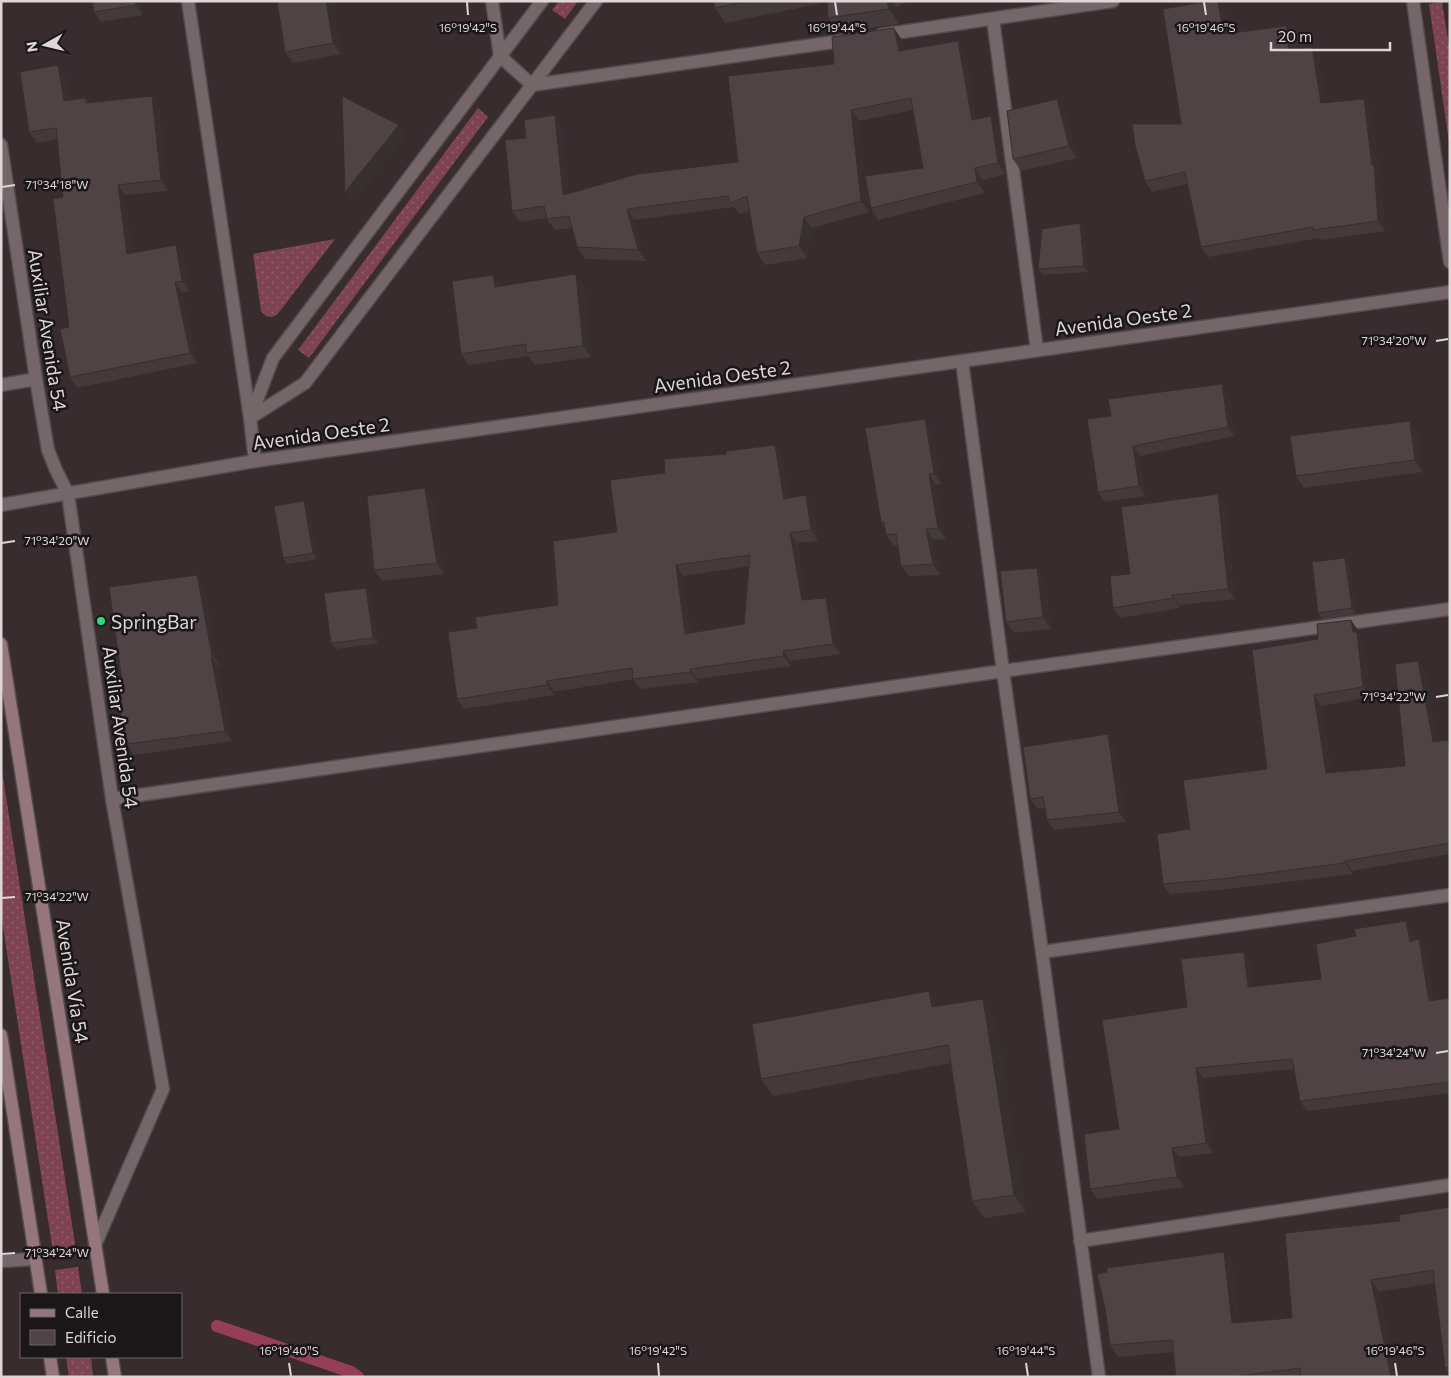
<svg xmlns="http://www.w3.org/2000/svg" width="1451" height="1378" font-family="Commissioner,sans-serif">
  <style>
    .grass { fill: url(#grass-dots) }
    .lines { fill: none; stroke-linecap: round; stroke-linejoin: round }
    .stream { stroke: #943f57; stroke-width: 12 }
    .pedestrian-casing { stroke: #544a4c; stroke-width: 15 }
    .minor-casing { stroke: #544a4c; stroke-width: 15 }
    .tertiary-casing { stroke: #544a4c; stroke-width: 15 }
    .secondary-casing { stroke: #544a4c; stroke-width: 15 }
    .pedestrian { stroke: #746669; stroke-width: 12 }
    .minor { stroke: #746669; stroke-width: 12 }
    .tertiary { stroke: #746669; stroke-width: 12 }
    .secondary { stroke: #96767d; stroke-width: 12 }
    .wall { fill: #453a3b; fill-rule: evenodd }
    .shaded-wall { fill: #382f30 }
    .building { fill: #504345; stroke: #382f30; fill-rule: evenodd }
    .ticks { fill: none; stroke: #ded6d7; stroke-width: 2 }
    .poi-dot { fill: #2fd883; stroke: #1b1617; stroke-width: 2 }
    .labels { text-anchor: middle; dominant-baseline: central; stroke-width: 5; stroke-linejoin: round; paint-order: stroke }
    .street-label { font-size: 19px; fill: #ded6d7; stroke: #1b1617 }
    .poi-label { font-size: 19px; fill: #ded6d7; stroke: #1b1617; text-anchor: start }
    .ticks-label { font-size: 12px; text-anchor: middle; fill: #ded6d7; stroke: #1b1617; stroke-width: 5; stroke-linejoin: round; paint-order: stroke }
  </style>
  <defs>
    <pattern id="grass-dots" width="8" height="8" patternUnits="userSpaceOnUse" patternTransform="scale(1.25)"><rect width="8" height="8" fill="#7e4352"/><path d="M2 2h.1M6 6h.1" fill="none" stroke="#905d6a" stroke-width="1.8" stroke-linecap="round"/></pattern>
  </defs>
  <rect width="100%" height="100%" fill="#382c2e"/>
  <path class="grass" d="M559 1H578L565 19 552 10Z
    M1442 2 1450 52V149L1429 4Z
    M478 108 488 117 309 358 298 350Z
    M335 239 277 315 272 317 266 316 261 311 253 254Z
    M1 764 76 1250 53 1252 1 914Z
    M78 1267 82 1294H58L55 1270Z
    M66 1357H91L93 1377H69Z"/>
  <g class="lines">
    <path class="stream" d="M217 1326 351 1372 358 1377"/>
    <g class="pedestrian-casing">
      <path id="pedestrian" d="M993 19 1037 350"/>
    </g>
    <g class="minor-casing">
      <path id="minor" d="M188 1 250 418 255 461
        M492 1 500 56 532 85 848 40
        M1413 1 1450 262
        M881 35 1113 1
        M1 145 36 379 48 450 56 470 68 494 112 799 163 1089 95 1245
        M962 361 1003 671 1042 952 1099 1377
        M1 385 36 379
        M250 418 305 383 596 1
        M250 418 273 358 542 1
        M112 799 1003 671 1450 609
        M1042 952 1450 895
        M1080 1241 1450 1185
        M1 1261 35 1259"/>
    </g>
    <g class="tertiary-casing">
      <path id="tertiary" d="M1 505 255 461 1450 292"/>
    </g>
    <g class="secondary-casing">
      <path id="secondary" d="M1 644 103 1294
        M1 1035 41 1294
        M50 1357 53 1377
        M112 1357 115 1377"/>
    </g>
    <use href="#pedestrian" class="pedestrian"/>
    <use href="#minor" class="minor"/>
    <use href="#tertiary" class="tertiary"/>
    <use href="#secondary" class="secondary"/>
  </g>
  <path class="wall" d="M141 1 143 15 101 22 94 12Z
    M277 1H332L341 54 293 63 285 52Z
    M713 1H908L896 7 899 24 838 32 828 18 827 2 725 23 715 8Z
    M1225 10 1229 34 1293 37 1295 50 1312 47 1319 57 1326 102 1371 109 1379 171 1381 174 1385 231 1321 240 1319 238 1208 257 1201 247 1187 184 1152 192 1145 181 1181 124Z
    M902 40 904 50 958 41 966 53 977 119 991 116 999 127 1005 174 983 180 985 193 878 220 871 208 866 182 869 212 812 228 807 258 765 265 757 253 750 210 739 214 734 207 634 220 646 261 585 259 577 247 572 228 555 230 546 218 520 222 512 211 526 138 563 127 569 194 738 162 834 64ZM913 110 923 168 865 176 859 121Z
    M58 65 66 76 70 100 85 98 89 103 159 106 168 191 125 195 133 253 176 245 183 256 190 291 182 292 197 363 77 388 70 377 69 327 63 197 58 139 37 143 29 132Z
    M1057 99 1065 110 1077 158 1021 171 1013 159Z
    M1084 229 1088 272 1042 275 1038 269Z
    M493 275 501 286H584L591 357 535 365 528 356 469 365 461 354Z
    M1222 384 1229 394 1235 436 1140 456 1145 496 1104 502 1098 492 1111 416Z
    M932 430 941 484 936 485 946 539 934 540 940 575 909 576 901 566 898 545 894 546 886 535 885 529 881 522Z
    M1418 432 1423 472 1304 488 1296 476Z
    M782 455 789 498 806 495 813 505 818 541 797 543 807 600 826 598 833 608 841 654 790 661 791 666 697 679 698 682 640 689 633 679 554 692V695L464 709 457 699 477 628 558 605 665 473ZM749 566 744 624 691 633 683 576Z
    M1218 494 1225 504 1235 599 1179 605 1180 608 1120 618 1113 608 1130 574Z
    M433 499 444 574 382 581 374 570Z
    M304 501 308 507 317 559 287 564 283 558Z
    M1345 558 1349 564 1356 614 1322 619 1318 613Z
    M1037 568 1045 579 1051 629 1014 633 1006 622Z
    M197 575 204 585 220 666H218L232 741 134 755 127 744 123 688Z
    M366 588 370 594 378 643 336 649 331 643Z
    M1358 630 1359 634 1364 642 1370 697 1321 706 1332 772 1405 766 1425 671 1438 741 1448 740 1450 742V854L1352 871 1353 874 1228 889 1170 894 1163 884 1190 829 1267 769 1318 639Z
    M1115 744 1126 822 1054 830 1047 820 1045 808 1038 809 1030 799Z
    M1413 931 1415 940 1426 948 1434 1000 1450 998V1093L1307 1111 1300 1101 1294 1069 1203 1078 1213 1153 1179 1157 1184 1187 1097 1199 1090 1189 1119 1129 1187 1007 1244 952 1251 962 1254 987 1321 979Z
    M939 1005 995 1015 1026 1212 984 1218 972 1201 951 1063 773 1096 761 1079Z
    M1450 1207V1375L1445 1368 1435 1283 1379 1292 1397 1377H1176L1173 1352 1118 1357 1110 1345 1224 1252 1232 1263 1239 1322 1292 1318 1400 1221Z"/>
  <path class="shaded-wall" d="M135 1H141L143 15 136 5Z
    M326 1H332L341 54 333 43Z
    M887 1H892L896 7 899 24 889 9Z
    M1218 1 1225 10 1231 45 1224 34Z
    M1286 26 1293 37 1296 61 1289 50Z
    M894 28 902 40 906 62 899 51Z
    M958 41 966 53 980 132 972 120Z
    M1312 47 1319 57 1328 113 1321 103Z
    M58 65 66 76 72 112 64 101Z
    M152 96 159 106 168 191 161 180Z
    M1057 99 1065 110 1077 158 1069 146Z
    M1364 99 1371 109 1379 171 1381 174 1385 231 1378 221Z
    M851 110 859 121 869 212 861 201Z
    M555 115 563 127 571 207 563 195Z
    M991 116 999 127 1005 174 998 163Z
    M399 125 407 136 353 204 345 192Z
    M975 168 983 180 985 193 977 182Z
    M118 185 125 195 135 264 127 254Z
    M627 209 634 220 646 261 638 250Z
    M804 217 812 228 807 258 799 246Z
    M1080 223 1084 229 1088 272 1084 266Z
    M176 245 183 256 190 291 182 281Z
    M576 274 584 286 591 357 583 346Z
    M493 275 502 286 495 287Z
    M175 282 182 292 197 363 190 353Z
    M1222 384 1229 394 1235 436 1228 427Z
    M925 419 932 430 941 484 934 473Z
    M1410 421 1418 432 1423 472 1415 460Z
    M775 445 782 455 791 509 784 499Z
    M1133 446 1140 456 1145 496 1139 486Z
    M929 474 936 485 946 539 938 528Z
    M425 488 433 499 444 574 437 563Z
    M1218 494 1225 504 1235 599 1228 589Z
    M806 495 813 505 818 541 811 530Z
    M304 501 308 507 317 559 313 553Z
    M926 529 934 540 940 575 933 564Z
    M790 533 797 543 809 610 802 600Z
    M1345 558 1349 564 1356 614 1352 608Z
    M676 565 683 576 693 644 685 634Z
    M1037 568 1045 579 1051 629 1043 617Z
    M197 575 204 585 220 666 212 655Z
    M366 588 370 594 378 643 373 638Z
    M1172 595 1179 605 1180 608 1173 598Z
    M826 598 833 608 841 654 833 644Z
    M1351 620 1358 630 1359 634 1364 642 1370 697 1363 687Z
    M783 651 790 661 791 666 784 656Z
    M211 655 218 666 232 741 225 731Z
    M1418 661 1425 671 1440 752 1433 742Z
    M690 669 697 679 698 682 691 672Z
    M547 681 554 692V695L547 685Z
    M1314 695 1321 706 1334 783 1326 773Z
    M1108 734 1115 744 1126 822 1119 812Z
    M1345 861 1352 871 1353 874 1345 863Z
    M1406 921 1413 931 1417 952 1410 942Z
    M1419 939 1426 948 1436 1010 1429 1001Z
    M1244 952 1251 962 1255 997 1248 987Z
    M929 991 941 1008 932 1007Z
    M983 999 995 1015 1026 1212 1014 1195Z
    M1196 1068 1203 1078 1213 1153 1206 1143Z
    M1172 1148 1179 1157 1184 1187 1177 1177Z
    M1224 1252 1232 1263 1240 1334 1232 1323Z
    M1371 1280 1379 1292 1397 1377H1391Z"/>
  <path class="building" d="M92 1H135L136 5 94 12Z
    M277 1H326L333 43 285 52Z
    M713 1H748L715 8Z
    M827 1H887L889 9 828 18Z
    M1211 1H1218L1224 34 1286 26 1289 50 1312 47 1321 103 1364 99 1372 165 1374 164 1378 221 1313 230V227L1201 247 1185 172 1145 181 1135 145 1132 124H1181L1163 9Z
    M894 28 899 51 958 41 972 120 991 116 998 163 975 168 977 182 871 208 865 176 923 168 911 98 851 110 861 201 804 217 799 246 757 253 747 196 731 203 728 196 627 209 638 250 577 247 569 216 547 219 544 206 512 211 505 140 526 138 524 120 555 115 563 195 638 174 738 162 728 76 834 64 832 37Z
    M58 65 64 101 85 98 86 103 152 96 161 180 118 185 127 254 176 245 182 281 175 282 190 353 70 377 60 329 69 327 53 199 63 197 56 128 29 132 20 72Z
    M342 96 399 125 345 192Z
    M1057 99 1069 146 1013 159 1007 111Z
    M1080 223 1084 266 1038 269 1042 229Z
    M576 274 583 346 526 353V344L461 354 452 281 493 275 495 287Z
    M1222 384 1228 427 1133 446 1139 486 1098 492 1087 419 1111 416 1108 399Z
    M925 419 934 473 929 474 938 528 926 529 933 564 901 566 896 534 886 535 884 522H881L865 428Z
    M1410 421 1415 460 1296 476 1290 436Z
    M775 445 784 499 806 495 811 530 790 533 802 600 826 598 833 644 783 651 784 656 690 669 691 672 633 679 632 668 547 681V685L457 699 448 632 477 628 475 617 558 605 553 541 617 532 610 480 665 473 664 459 726 454V451ZM750 555 744 624 685 634 676 565Z
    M425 488 437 563 374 570 367 496Z
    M1218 494 1228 589 1172 595 1173 598 1113 608 1110 576 1130 574 1121 507Z
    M304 501 313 553 283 558 274 506Z
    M1345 558 1352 608 1318 613 1312 562Z
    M1037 568 1043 617 1006 622 1000 571Z
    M197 575 212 655H211L225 731 127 744 116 689 123 688 109 587Z
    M366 588 373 638 331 643 324 593Z
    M1351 620 1353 632H1357L1363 687 1314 695 1326 773 1405 766 1395 664 1418 661 1433 742 1448 740 1450 754V843L1345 861V863L1221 879 1163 884 1157 834 1190 829 1183 780 1267 769 1252 650 1318 639 1317 624Z
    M1108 734 1119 812 1047 820 1043 797 1030 799 1023 747Z
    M1406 921 1410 942 1419 939 1429 1001 1450 998V1082L1300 1101 1292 1059 1196 1068 1206 1143 1172 1148 1177 1177 1090 1189 1084 1134 1119 1129 1102 1020 1187 1007 1181 959 1244 952 1248 987 1321 979 1316 944 1356 936 1354 929Z
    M929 991 932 1007 983 999 1014 1195 972 1201 948 1045 761 1079 752 1024Z
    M1450 1207V1367L1445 1368 1433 1270 1371 1280 1391 1377H1301L1300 1368 1231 1377H1176L1172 1340 1110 1345 1105 1308 1097 1274 1107 1272V1268L1224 1252 1232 1323 1292 1318 1285 1233 1400 1221 1399 1215Z"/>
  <path class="ticks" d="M467 2 468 15M835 2 837 15M1204 2 1206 15M2 187 15 185M1436 341 1448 339M2 543 15 541M1436 697 1448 695M2 898 15 897M1436 1053 1448 1051M2 1254 15 1253M289 1363 291 1376M658 1363 659 1376M1026 1363 1028 1376M1395 1363 1397 1376"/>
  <circle class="poi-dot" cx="101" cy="621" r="5"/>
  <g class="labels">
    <g class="street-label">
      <text transform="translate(1123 319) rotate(-8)">Avenida Oeste 2</text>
      <text transform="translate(48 330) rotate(81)">Auxiliar Avenida 54</text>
      <text transform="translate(722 376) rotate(-8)">Avenida Oeste 2</text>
      <text transform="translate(321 433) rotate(-8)">Avenida Oeste 2</text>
      <text transform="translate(121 727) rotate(82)">Auxiliar Avenida 54</text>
      <text transform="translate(73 981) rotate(81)">Avenida Vía 54</text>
    </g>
    <g class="poi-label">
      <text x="111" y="621">SpringBar</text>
    </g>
  </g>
  <g class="ticks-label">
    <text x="468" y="32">16°19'42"S</text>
    <text x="837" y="32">16°19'44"S</text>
    <text x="1206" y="32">16°19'46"S</text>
    <text x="57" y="189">71°34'18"W</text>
    <text x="1394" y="345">71°34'20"W</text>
    <text x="57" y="545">71°34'20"W</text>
    <text x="1394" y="701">71°34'22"W</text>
    <text x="57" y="901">71°34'22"W</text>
    <text x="1394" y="1057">71°34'24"W</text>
    <text x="57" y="1257">71°34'24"W</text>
    <text x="289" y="1355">16°19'40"S</text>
    <text x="658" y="1355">16°19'42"S</text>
    <text x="1026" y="1355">16°19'44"S</text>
    <text x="1395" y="1355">16°19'46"S</text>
  </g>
  <rect width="1451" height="1378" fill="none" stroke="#ded6d7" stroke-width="5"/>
  <rect x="20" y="1293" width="162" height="65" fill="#1b1617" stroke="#696364"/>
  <rect x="30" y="1309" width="25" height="8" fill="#96767d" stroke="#696364"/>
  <text x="65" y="1318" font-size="15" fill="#ded6d7">Calle</text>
  <rect x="30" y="1330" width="25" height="15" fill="#504345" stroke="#696364"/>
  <text x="65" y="1343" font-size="15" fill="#ded6d7">Edificio</text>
  <g transform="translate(45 45) rotate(262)" stroke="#1b1617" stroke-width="4" paint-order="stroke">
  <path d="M0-4L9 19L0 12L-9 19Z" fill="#ded6d7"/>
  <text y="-8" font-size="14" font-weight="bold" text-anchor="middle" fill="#ded6d7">N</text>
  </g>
  <path d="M1271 42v8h119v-8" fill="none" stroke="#ded6d7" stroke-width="2.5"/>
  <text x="1278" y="42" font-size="15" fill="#ded6d7" stroke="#1b1617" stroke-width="4" paint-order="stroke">20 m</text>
</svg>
